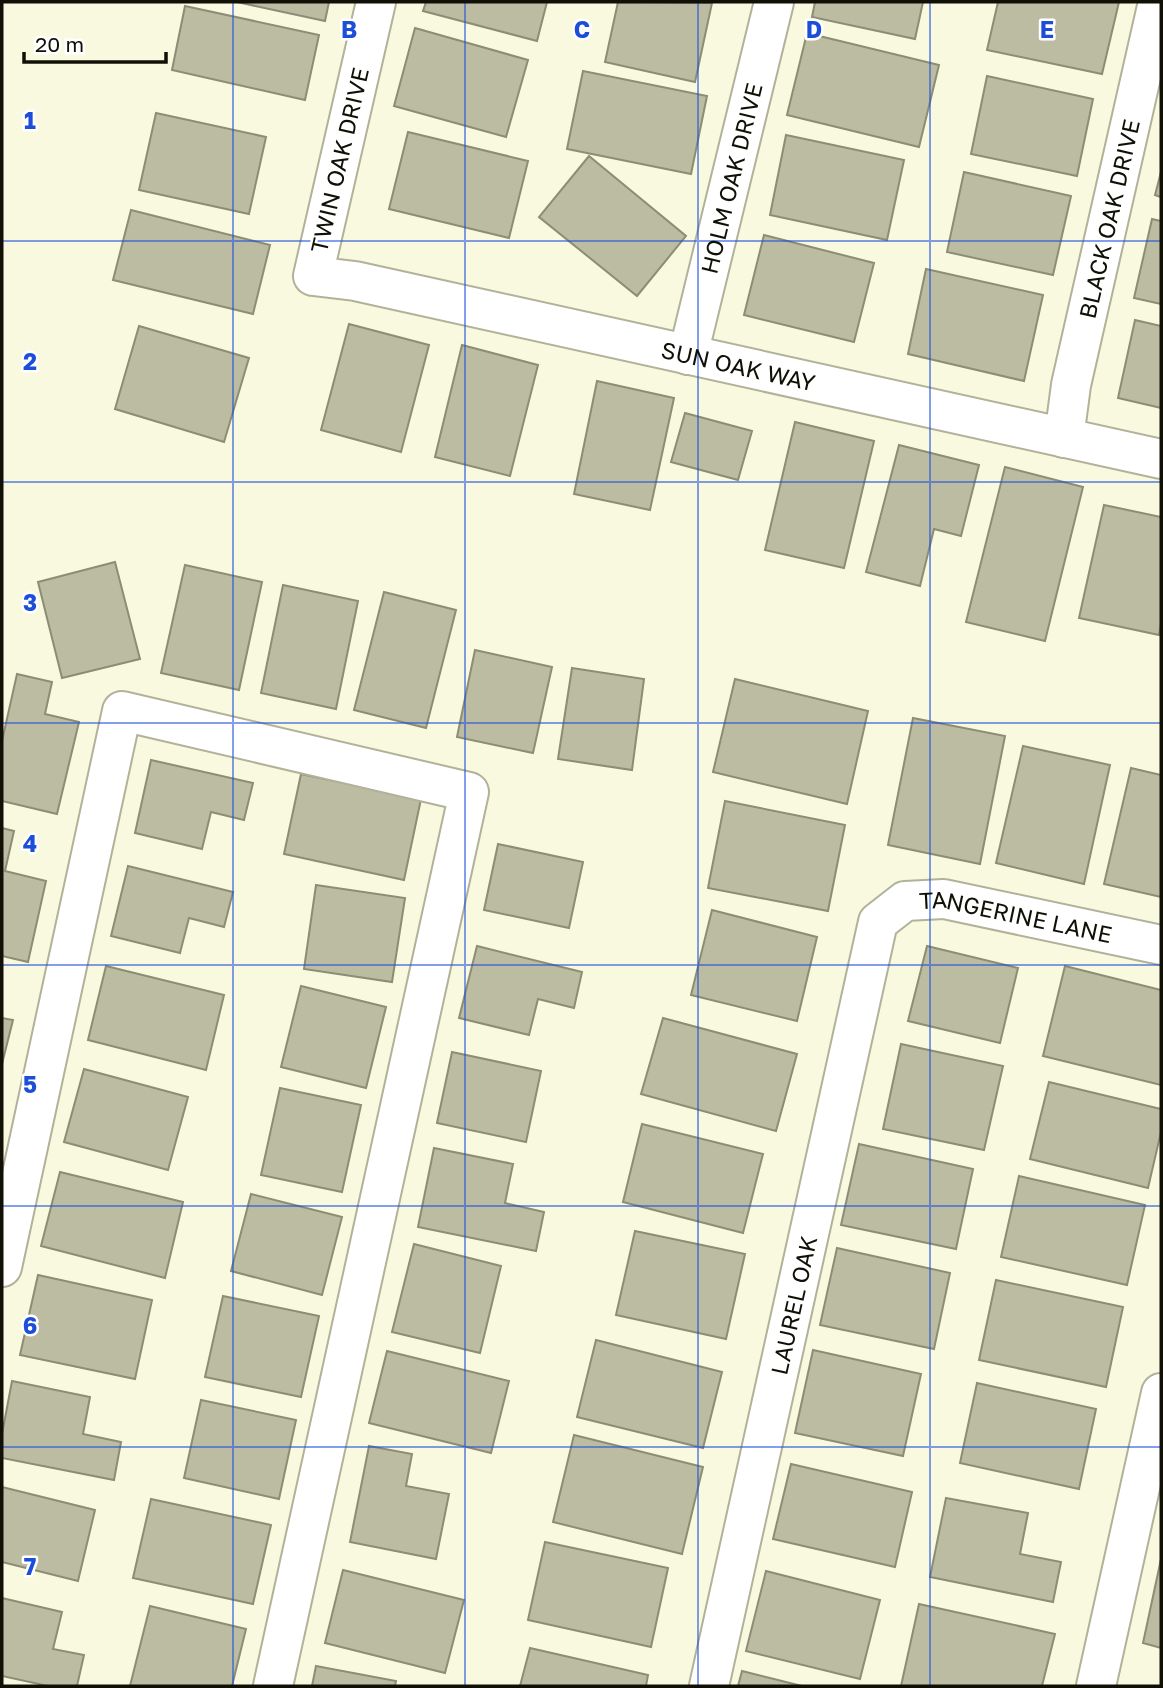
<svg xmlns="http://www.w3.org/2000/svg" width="1163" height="1688" font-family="'Golos Text',sans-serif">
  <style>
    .building { fill: #bcbca3; stroke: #8d8d76; stroke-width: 2 }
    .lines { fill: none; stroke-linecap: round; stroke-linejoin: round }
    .minor-casing { stroke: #b2b199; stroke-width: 42 }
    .minor { stroke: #fff; stroke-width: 38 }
    .grid { fill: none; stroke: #1d4ed8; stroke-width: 2; stroke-opacity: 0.55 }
    .labels { text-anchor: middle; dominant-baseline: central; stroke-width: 5; stroke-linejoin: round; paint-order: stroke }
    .street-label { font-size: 23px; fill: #101007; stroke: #fff }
    .grid-label { font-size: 23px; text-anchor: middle; font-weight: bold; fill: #1d4ed8; stroke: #fff; stroke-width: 5; stroke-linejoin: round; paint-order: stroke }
  </style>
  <rect width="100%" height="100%" fill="#f9f9e0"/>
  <path class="building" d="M237 2H329L325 21Z
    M426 2H547L537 41 423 11Z
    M618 2 712 3 695 82 605 62Z
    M815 2H923L915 39 812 17Z
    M998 2H1119L1102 74 987 50Z
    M185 6 319 35 305 100 172 70Z
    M415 28 528 60 506 137 394 106Z
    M807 33 939 65 919 147 787 115Z
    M583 71 707 96 691 174 567 149Z
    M987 76 1093 99 1077 176 971 154Z
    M156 113 266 137 249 214 139 190Z
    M408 132 528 161 509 238 389 209Z
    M786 135 904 160 887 240 770 215Z
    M589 156 686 236 637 296 539 217Z
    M964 172 1071 196 1053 275 947 252Z
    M1161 172V197L1155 195Z
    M131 210 270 245 253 314 113 280Z
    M1152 219 1161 221V304L1134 298Z
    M764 235 874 263 854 342 744 315Z
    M926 269 1043 295 1024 381 908 354Z
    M1135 320 1161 326V408L1118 398Z
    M349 324 429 345 401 452 321 430Z
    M139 326 249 358 224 442 115 409Z
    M462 345 538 365 510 476 435 457Z
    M597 381 674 398 650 510 574 494Z
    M685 413 752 431 738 480 671 462Z
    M795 422 874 441 844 568 765 550Z
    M899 445 979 465 961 536 934 529 920 586 866 572Z
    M1005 467 1083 487 1045 641 966 622Z
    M1104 505 1161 517V623L1159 635 1079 618Z
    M115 562 140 659 62 678 38 582Z
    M185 565 262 582 239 690 161 673Z
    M283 585 358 601 336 709 261 693Z
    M384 592 456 610 426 728 354 710Z
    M475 650 552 667 533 753 457 737Z
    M572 668 644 679 632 770 558 759Z
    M17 674 52 682 45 714 79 722 57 814 2 801V741Z
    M735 679 868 711 847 804 713 772Z
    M913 718 1005 736 980 864 888 845Z
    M1023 746 1110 765 1084 884 996 863Z
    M151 760 253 783 244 820 211 812 202 849 135 833Z
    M1131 768 1161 775V897L1104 884Z
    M301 774 421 799 404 880 284 854Z
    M725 801 845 825 828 911 708 888Z
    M2 828 14 831 5 871 46 881 28 962 2 956Z
    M498 844 583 862 569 928 484 910Z
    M128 866 233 892 224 927 189 918 180 953 111 936Z
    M316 885 405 898 392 982 304 969Z
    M712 910 817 937 797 1021 691 995Z
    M477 946 582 972 574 1008 538 999 529 1035 459 1018Z
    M927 946 1018 968 1000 1043 908 1021Z
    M106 966 224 995 206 1070 88 1040Z
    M1065 966 1161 990V1085L1043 1056Z
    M301 986 386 1007 366 1088 281 1067Z
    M2 1018 13 1020 2 1064Z
    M663 1018 797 1054 776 1131 641 1094Z
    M901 1044 1003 1066 984 1150 883 1129Z
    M452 1052 541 1071 526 1142 437 1123Z
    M84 1069 188 1097 168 1170 64 1142Z
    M1049 1082 1161 1109V1132L1148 1188 1030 1159Z
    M280 1088 361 1105 342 1192 261 1175Z
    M642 1124 763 1154 743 1233 623 1202Z
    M859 1144 973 1169 956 1249 841 1225Z
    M434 1148 513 1164 505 1203 544 1212 536 1251 418 1227Z
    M60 1172 183 1202 165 1278 41 1246Z
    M1019 1176 1145 1205 1127 1285 1001 1257Z
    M251 1194 342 1217 322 1295 231 1271Z
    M635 1231 745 1254 726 1339 616 1315Z
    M414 1244 501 1266 480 1353 392 1332Z
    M837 1248 950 1273 934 1349 820 1325Z
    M38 1275 152 1300 135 1379 20 1355Z
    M996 1280 1123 1307 1106 1387 979 1360Z
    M223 1296 319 1316 301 1397 205 1377Z
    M596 1340 722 1372 703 1448 577 1417Z
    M813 1350 921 1374 903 1456 795 1433Z
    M387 1351 509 1381 491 1453 369 1423Z
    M12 1381 90 1397 83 1434 121 1442 114 1480 2 1458V1434Z
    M977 1383 1096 1409 1079 1489 960 1463Z
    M201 1400 296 1420 279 1499 184 1478Z
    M574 1435 703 1467 682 1554 553 1522Z
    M369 1446 412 1454 406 1486 449 1494 436 1559 350 1542Z
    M791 1464 912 1492 895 1567 773 1539Z
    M2 1487 95 1510 78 1581 2 1562Z
    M946 1498 1028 1513 1020 1554 1061 1562 1053 1602 930 1577Z
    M151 1499 271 1525 253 1604 133 1578Z
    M545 1542 668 1568 651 1647 528 1620Z
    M1161 1559V1648L1143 1643Z
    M343 1570 464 1600 445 1673 325 1643Z
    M766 1571 880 1600 860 1679 746 1651Z
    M2 1598 62 1612 53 1649 84 1655 77 1686H48L2 1676Z
    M919 1604 1055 1634 1042 1686H901Z
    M150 1606 246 1629 232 1686H130Z
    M530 1648 648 1675 646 1686H520Z
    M316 1666 396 1681 395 1686H312Z
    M742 1671 802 1686H738Z"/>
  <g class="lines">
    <g class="minor-casing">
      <g id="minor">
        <path id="s1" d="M376 2 313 276 355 281 1161 459"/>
        <path id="s2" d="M688 355 774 2"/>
        <path id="s3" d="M1064 438 1071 385 1158 2"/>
        <path d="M2 1267 122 711 469 792 273 1686"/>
        <path id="s4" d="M709 1686 878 922 905 901 944 899 1161 945"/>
        <path d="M1096 1686 1161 1393"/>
      </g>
    </g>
    <use href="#minor" class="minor"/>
  </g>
  <path class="grid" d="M233 2V1686M465 2V1686M698 2V1686M930 2V1686M2 241H1161M2 482H1161M2 723H1161M2 965H1161M2 1206H1161M2 1447H1161"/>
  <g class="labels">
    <g class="street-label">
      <text transform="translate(339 160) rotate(-77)">TWIN OAK DRIVE</text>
      <text stroke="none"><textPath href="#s2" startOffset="182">HOLM OAK DRIVE</textPath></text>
      <text stroke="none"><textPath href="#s3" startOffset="224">BLACK OAK DRIVE</textPath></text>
      <text stroke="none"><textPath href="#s1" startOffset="716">SUN OAK WAY</textPath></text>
      <text stroke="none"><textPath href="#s4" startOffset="929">TANGERINE LANE</textPath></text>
      <text stroke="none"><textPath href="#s4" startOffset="390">LAUREL OAK</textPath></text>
    </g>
  </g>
  <g class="grid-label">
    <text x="349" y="38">B</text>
    <text x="582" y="38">C</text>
    <text x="814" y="38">D</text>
    <text x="1047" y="38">E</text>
    <text x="30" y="129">1</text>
    <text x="30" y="370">2</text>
    <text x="30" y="611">3</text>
    <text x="30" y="852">4</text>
    <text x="30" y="1093">5</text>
    <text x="30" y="1334">6</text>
    <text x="30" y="1575">7</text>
  </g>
  <rect width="1163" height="1688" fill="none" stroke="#101007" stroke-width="7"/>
  <path d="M24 52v10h142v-10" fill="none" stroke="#101007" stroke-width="3.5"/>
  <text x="35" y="52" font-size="21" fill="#101007" stroke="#ffffff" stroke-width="5" paint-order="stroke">20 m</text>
</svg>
